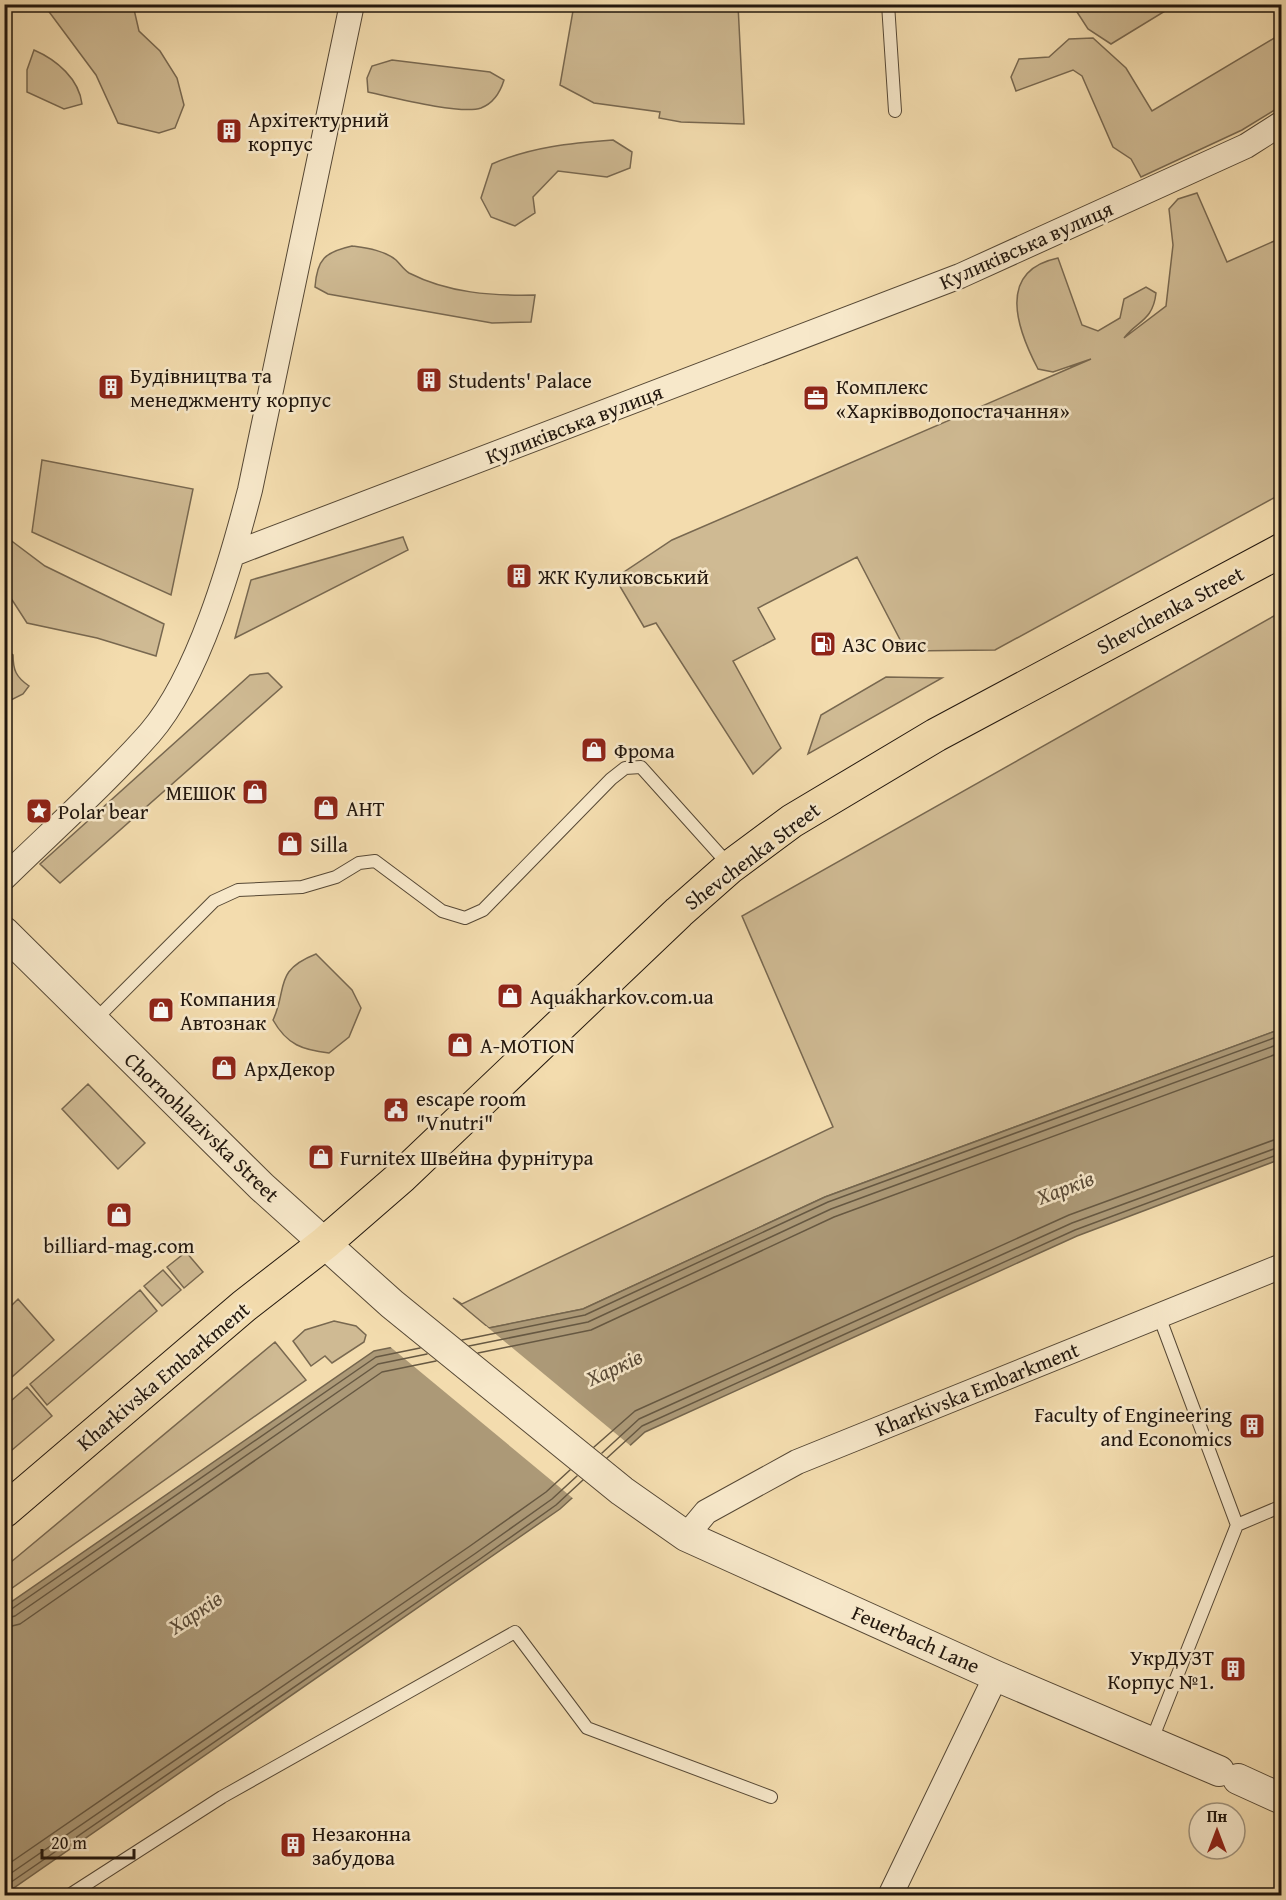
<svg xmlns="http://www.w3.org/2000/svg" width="1286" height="1900" font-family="'Gentium Book Plus',serif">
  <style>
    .green { fill: #cfba93; stroke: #786850; stroke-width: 1.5 }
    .water { fill: #ac9977; stroke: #74654d; stroke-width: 1.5 }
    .pier { fill: #f3dcae }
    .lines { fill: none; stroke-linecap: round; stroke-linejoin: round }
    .shore { stroke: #665842; stroke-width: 1.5 }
    .service-casing { stroke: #564835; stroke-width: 14 }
    .minor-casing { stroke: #564835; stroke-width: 26 }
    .tertiary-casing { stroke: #564835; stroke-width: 32 }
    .primary-casing { stroke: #21160d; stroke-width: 35 }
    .service { stroke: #f7e8ca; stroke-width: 12 }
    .minor { stroke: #f7e8ca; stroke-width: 24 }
    .tertiary { stroke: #f7e8ca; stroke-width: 30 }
    .primary { stroke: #f3dcae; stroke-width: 33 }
    .labels { text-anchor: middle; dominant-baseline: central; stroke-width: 5; stroke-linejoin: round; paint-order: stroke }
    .poi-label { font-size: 21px; fill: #21160d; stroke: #f7e8ca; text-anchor: start }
    .street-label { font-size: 21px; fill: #21160d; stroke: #f7e8ca }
    .water-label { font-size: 22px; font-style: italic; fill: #594a37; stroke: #f7e8ca }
  </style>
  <rect width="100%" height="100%" fill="#f3dcae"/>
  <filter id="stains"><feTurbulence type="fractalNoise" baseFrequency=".00333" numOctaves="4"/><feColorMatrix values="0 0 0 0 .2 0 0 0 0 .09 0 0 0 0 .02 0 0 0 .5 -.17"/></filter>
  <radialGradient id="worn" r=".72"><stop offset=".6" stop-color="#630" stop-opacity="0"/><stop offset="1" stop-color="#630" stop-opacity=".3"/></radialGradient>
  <path class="green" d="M44 5H133L139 31 160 51 177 78 184 105 175 128 159 133 118 123 96 75Z
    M574 5H738L744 124 681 122 659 118 660 112 594 103 560 85Z
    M1082 5V4L1175 5 1111 44 1088 29 1077 12Z
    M1281 34V106L1242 130 1141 177 1131 159 1113 147 1082 76 1073 70 1016 91 1011 77 1019 59 1049 57 1069 39 1093 38 1126 68 1152 111Z
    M34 50C57 60 79 79 82 104L64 109 27 92V70Z
    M392 60 490 72 504 80C500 93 494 103 481 108 461 115 391 97 368 92L367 78 372 66Z
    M613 140 632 152 630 168 607 177 558 171 533 197 535 213 515 226 491 217 481 198 492 164C531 147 571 143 613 140Z
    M1197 193 1227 262 1281 238V494L995 650 906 651 857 557 758 608 775 639 733 661 781 748 753 774 656 623 644 627 615 578 672 540 1091 359 1053 372 1038 369C1017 329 996 271 1058 258L1082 325 1098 331 1120 318 1124 299 1146 287 1156 293C1153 321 1137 321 1124 338L1166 306 1173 245 1169 209 1178 199Z
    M352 246C366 248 384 250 396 260 400 264 404 270 409 273 448 293 492 296 535 295L531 322 492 323 328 294 315 287C317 259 325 252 352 246Z
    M42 460 193 489 171 595 32 532Z
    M5 536 45 566 164 624 156 656 97 638 27 623 5 589 7 586Z
    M403 537 408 550 235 638 251 580Z
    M1281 612V1029L825 1197 583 1309 489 1328 453 1298 462 1304 833 1127 742 916Z
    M4 649 13 655C13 670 16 677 29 686L23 694 5 703Z
    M268 673 282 687 60 883 40 864 250 675Z
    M886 677 942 678 808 754 821 715Z
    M316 954 352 990 361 1008 349 1037 329 1053C303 1050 287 1045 273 1020 288 988 273 971 316 954Z
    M88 1084 145 1143 118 1169 62 1109Z
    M186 1252 203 1272 184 1288 167 1267Z
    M163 1270 181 1290 162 1306 144 1286Z
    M140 1290 157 1311 47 1405 30 1384Z
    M18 1299 54 1340 5 1383V1312Z
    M334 1321 356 1326 366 1335 364 1342 332 1363 325 1356 311 1366 293 1341 305 1330Z
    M275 1342 306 1380 5 1593V1567Z
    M27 1387 52 1416 5 1456V1406Z"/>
  <path class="water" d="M1281 1029V1159L1077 1236 645 1432 560 1509 5 1894 4 1607 374 1351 583 1309 825 1197Z"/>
  <path class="pier" d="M486 1326 632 1447 575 1500 388 1345Z"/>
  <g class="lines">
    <path class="shore" d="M462 1340 585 1315 828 1202 1282 1035
      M469 1346 588 1322 831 1209 1282 1043
      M478 1353 591 1330 834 1217 1282 1052
      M594 1447 635 1411 1069 1215 1282 1137
      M602 1453 639 1419 1072 1223 1282 1146
      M607 1458 642 1426 1075 1230 1282 1153
      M4 1611 10 1610 376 1357 420 1348
      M4 1619 15 1616 378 1364 427 1354
      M4 1628 20 1624 382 1372 436 1361
      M4 1867 470 1546 546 1492 570 1470
      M4 1878 476 1553 552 1499 577 1476
      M4 1887 480 1559 556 1505 583 1480"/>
    <g class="service-casing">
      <path id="service" d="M888 4 895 111
        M95 1020 214 901 238 890 302 887 336 877 359 863 375 861 442 911 465 918 483 910 611 779 625 768 641 767 729 865
        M1159 1316 1237 1525
        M1151 1742 1237 1525 1282 1506
        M68 1896 222 1797 515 1632 587 1728 771 1797"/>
    </g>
    <g class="minor-casing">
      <path id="minor" d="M233 554 960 276 1246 146 1282 123
        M4 878C52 831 106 783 150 733 199 676 231 563 250 490L352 4
        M686 1536 706 1512 797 1462 1282 1266
        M890 1896 996 1676"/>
    </g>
    <g class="tertiary-casing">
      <path id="tertiary" d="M4 932 262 1187 392 1304 622 1491 686 1536 996 1676 1219 1771
        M1238 1779 1282 1799"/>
    </g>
    <g class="primary-casing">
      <path id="primary" d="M4 1511 244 1306 325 1243 401 1177 679 912 730 867 792 821 936 735 1282 550"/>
    </g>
    <use href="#service" class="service"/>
    <use href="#minor" class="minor"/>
    <use href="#tertiary" class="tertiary"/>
    <use href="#primary" class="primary"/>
  </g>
  <defs>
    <g id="building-square" transform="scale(1.35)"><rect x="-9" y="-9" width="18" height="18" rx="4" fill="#8f2418" stroke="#f7e8ca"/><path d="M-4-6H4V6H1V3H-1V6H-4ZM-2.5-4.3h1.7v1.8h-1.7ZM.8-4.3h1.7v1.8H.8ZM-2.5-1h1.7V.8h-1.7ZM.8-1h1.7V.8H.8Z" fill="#fff"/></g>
    <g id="office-square" transform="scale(1.35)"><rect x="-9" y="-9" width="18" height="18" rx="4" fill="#8f2418" stroke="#f7e8ca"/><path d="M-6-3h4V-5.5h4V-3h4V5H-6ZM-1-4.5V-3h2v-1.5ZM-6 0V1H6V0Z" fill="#fff"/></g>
    <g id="fuel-square" transform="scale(1.35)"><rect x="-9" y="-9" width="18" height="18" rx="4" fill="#8f2418" stroke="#f7e8ca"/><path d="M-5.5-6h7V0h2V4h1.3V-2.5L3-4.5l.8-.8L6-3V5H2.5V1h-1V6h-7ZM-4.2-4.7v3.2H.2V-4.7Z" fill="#fff"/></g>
    <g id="shop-square" transform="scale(1.35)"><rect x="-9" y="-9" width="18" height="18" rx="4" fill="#8f2418" stroke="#f7e8ca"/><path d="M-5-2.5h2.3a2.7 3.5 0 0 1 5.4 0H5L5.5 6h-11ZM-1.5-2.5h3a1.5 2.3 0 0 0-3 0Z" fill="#fff"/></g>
    <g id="sight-square" transform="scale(1.35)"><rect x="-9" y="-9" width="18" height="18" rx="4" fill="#8f2418" stroke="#f7e8ca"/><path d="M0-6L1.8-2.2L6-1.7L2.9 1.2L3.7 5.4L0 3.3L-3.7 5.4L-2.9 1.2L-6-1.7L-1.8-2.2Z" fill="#fff"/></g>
    <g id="civic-square" transform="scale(1.35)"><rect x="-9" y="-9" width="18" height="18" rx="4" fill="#8f2418" stroke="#f7e8ca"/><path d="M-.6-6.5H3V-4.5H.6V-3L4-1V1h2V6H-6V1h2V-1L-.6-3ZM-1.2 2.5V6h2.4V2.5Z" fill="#fff"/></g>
  </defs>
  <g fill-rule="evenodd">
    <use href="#building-square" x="229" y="131"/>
    <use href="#building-square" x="429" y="380"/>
    <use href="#building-square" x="111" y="387"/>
    <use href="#office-square" x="816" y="398"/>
    <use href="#building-square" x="519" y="576"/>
    <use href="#fuel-square" x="823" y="644"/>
    <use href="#shop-square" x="594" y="750"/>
    <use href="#shop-square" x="255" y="792"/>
    <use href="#shop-square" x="326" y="808"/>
    <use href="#sight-square" x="39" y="811"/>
    <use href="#shop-square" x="290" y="844"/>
    <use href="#shop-square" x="510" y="996"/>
    <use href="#shop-square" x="161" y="1010"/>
    <use href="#shop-square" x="460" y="1045"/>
    <use href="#shop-square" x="224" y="1068"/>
    <use href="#civic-square" x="396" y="1110"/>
    <use href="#shop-square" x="321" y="1157"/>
    <use href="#shop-square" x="119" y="1215"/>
    <use href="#building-square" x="1252" y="1426"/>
    <use href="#building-square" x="1233" y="1669"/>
    <use href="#building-square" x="293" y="1845"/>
  </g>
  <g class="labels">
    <g class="poi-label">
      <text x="248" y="119">Архітектурний<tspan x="248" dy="24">корпус</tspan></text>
      <text x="130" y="375">Будівництва та<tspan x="130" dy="24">менеджменту корпус</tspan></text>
      <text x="448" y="380">Students' Palace</text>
      <text x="836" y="386">Комплекс<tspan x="836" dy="24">«Харківводопостачання»</tspan></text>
      <text x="538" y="576">ЖК Куликовський</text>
      <text x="842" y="644">АЗС Овис</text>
      <text x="614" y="750">Фрома</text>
      <text x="236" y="792" text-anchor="end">МЕШОК</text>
      <text x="346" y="808">АНТ</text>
      <text x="58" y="811">Polar bear</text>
      <text x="310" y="844">Silla</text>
      <text x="530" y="996">Aquakharkov.com.ua</text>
      <text x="180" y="998">Компания<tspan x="180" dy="24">Автознак</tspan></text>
      <text x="480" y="1045">A-MOTION</text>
      <text x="244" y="1068">АрхДекор</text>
      <text x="416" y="1098">escape room<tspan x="416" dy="24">"Vnutri"</tspan></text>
      <text x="340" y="1157">Furnitex Швейна фурнітура</text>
      <text x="119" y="1245" text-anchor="middle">billiard-mag.com</text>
      <text x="1232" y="1414" text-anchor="end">Faculty of Engineering<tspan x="1232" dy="24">and Economics</tspan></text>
      <text x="1214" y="1657" text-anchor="end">УкрДУЗТ<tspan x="1214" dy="24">Корпус №1.</tspan></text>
      <text x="312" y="1833">Незаконна<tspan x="312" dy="24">забудова</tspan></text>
    </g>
    <g class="street-label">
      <text transform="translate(1026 245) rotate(-24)">Куликівська вулиця</text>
      <text transform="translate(574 424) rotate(-21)">Куликівська вулиця</text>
      <text transform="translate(1170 610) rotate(-28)">Shevchenka Street</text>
      <text transform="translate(752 856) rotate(-37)">Shevchenka Street</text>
      <text transform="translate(202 1127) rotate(44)">Chornohlazivska Street</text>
      <text transform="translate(163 1376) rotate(-40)">Kharkivska Embarkment</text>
      <text transform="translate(977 1389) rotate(-22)">Kharkivska Embarkment</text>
      <text transform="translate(916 1639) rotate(24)">Feuerbach Lane</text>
    </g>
    <g class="water-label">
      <text transform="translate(1065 1187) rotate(-21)">Харків</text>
      <text transform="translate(614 1367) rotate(-25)">Харків</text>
      <text transform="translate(195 1612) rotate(-34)">Харків</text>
    </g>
  </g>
  <rect width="1286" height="1900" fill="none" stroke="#f3dcae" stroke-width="24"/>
  <rect x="6" y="6" width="1274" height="1888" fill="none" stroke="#21160d" stroke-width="3"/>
  <rect x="12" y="12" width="1262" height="1876" fill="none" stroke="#21160d" stroke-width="1.5"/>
  <g transform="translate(1217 1831)"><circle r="28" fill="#f7e8ca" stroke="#a1947e" stroke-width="1.5"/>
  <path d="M0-4.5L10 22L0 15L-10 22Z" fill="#8f2418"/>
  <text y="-9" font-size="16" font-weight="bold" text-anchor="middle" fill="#21160d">Пн</text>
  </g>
  <path d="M42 1849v9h92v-9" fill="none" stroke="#21160d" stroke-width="3"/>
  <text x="51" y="1849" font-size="18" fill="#21160d" stroke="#f7e8ca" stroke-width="4.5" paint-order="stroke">20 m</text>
  <rect width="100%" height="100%" filter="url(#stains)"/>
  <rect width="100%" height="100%" fill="url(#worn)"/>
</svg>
